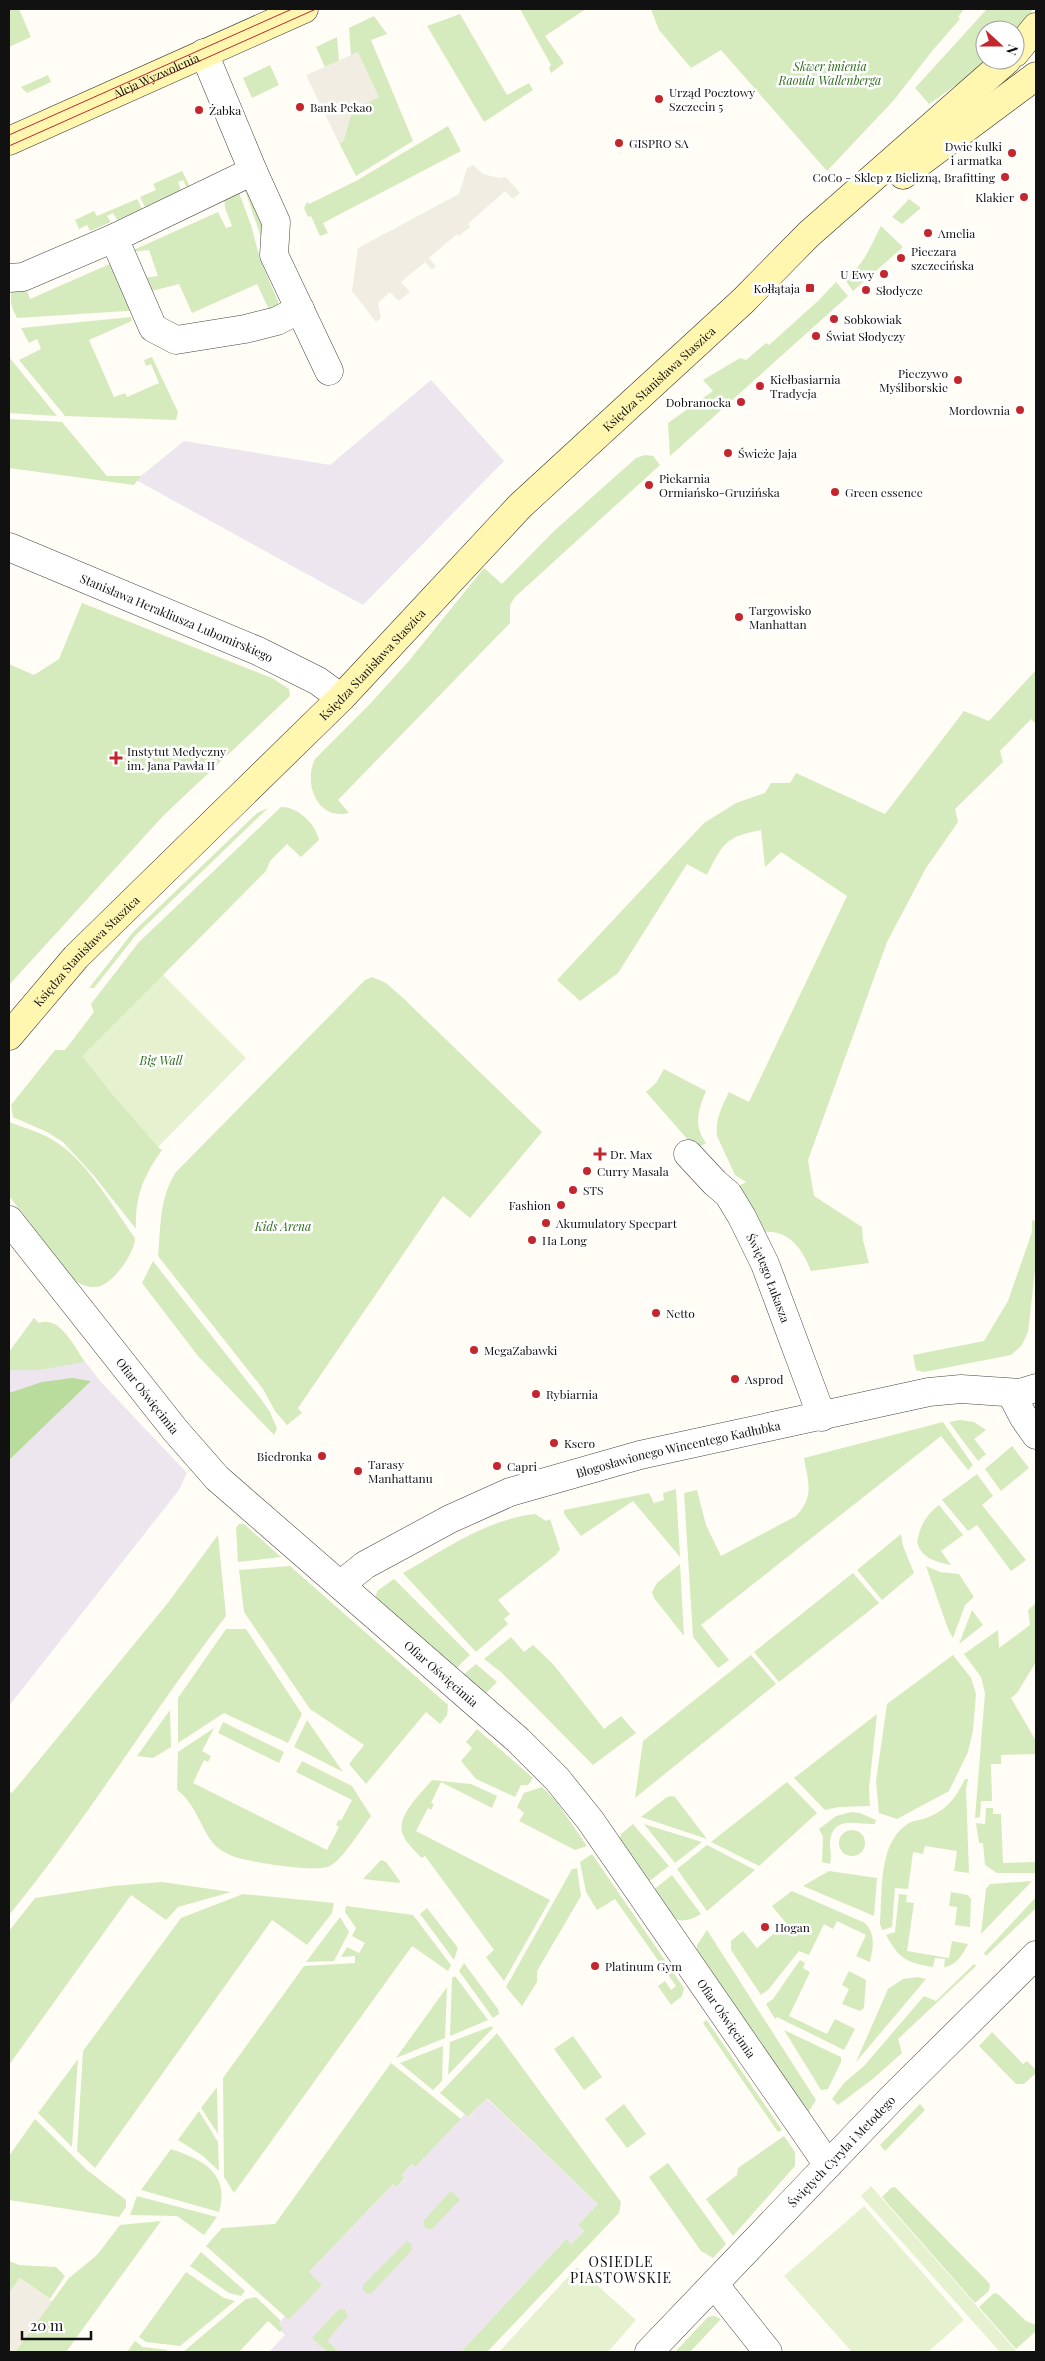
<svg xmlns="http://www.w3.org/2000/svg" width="1045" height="2361" font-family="'Playfair Display',serif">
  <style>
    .industrial { fill: #eee6ef }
    .green { fill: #d5ebbd }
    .forest { fill: #b9dc9c }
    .pitch { fill: #e6f2cf }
    .plaza { fill: #f1ede2 }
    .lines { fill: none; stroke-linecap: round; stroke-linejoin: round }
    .street-casing { stroke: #444; stroke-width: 29 }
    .secondary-casing { stroke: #333; stroke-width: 29 }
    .street { stroke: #fff; stroke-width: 28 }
    .secondary { stroke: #fff6b0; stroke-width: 28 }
    .tram { stroke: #c4262e; stroke-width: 1 }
    .poi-dot { fill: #c4262e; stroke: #fff; stroke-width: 2 }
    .labels { text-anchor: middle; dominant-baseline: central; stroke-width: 5; stroke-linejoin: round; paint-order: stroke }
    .park-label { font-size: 12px; font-style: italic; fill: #2f6b1f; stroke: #fff }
    .street-label { font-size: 12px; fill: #111; stroke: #fff }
    .poi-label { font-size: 12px; fill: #111; stroke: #fff; text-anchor: start }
    .neighbourhood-label { font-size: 14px; letter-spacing: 1px; fill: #111; stroke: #fff }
  </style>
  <rect width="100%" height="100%" fill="#fffdf5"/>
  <path class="industrial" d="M431 380 504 461 363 605 136 480 184 441 330 465Z
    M34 1318 39 1323 46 1322 57 1325 100 1381 187 1473 179 1490 9 1706V1352Z
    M486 2098 598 2204 578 2225 584 2231 571 2244 565 2240 461 2352H269L285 2335 281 2331 279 2324 285 2316 289 2320 309 2272 393 2184 396 2187 405 2179 401 2175 412 2164 415 2167 465 2114 469 2117Z"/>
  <path class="green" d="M9 9H19L31 37 9 47Z
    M520 9H586L545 36 564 63 551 73 549 68 551 65Z
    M646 9H964L958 17 960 19 932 51 894 100 827 171 721 50 691 68 659 30 651 9Z
    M987 9H1032L1030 21 1015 42V30H985V60H992L929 104 915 88Z
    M460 14 507 95 529 83 533 90 484 122 427 26Z
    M374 16 387 34 371 40 413 141 356 176 339 143 343 142 352 111 357 53 351 56 349 28Z
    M337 37 339 61 325 67 316 47Z
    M270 65 279 85 252 98 243 78Z
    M48 75 51 82 27 93 21 87Z
    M448 126 461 151 323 223 328 233 320 236 311 216 308 217 304 208 307 202 309 204 356 181Z
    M182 171 190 187 187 188 183 180 178 182 181 190 145 207 140 197 156 190 153 184Z
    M244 187H248L268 226 266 252Z
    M238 190 251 225 260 259 284 316 274 320 257 284 192 313 179 284 148 292 141 278 158 276 149 250 129 252 218 212 226 228 232 226 225 208 224 196Z
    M137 199 142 209 117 220 113 213 107 216 111 222 90 231 87 225 79 229 75 220 94 211 97 216Z
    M909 199 921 208 902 224 892 217Z
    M881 226 903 247 853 291 843 277C862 272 872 242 881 226Z
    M112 263 142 310 17 318C12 309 9 301 12 291L26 288 30 299Z
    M836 282 848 296 670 456 668 423 713 391 703 380 740 358 746 360 766 343 769 345 818 301Z
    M131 317 132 321 89 340 114 397 125 393 127 397 159 383 151 364 146 366 144 360 152 357 178 412 176 420 65 416 19 360 41 349 37 339 29 343 21 328Z
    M9 357 57 416 9 413Z
    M9 419 62 422 107 476H141L134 485 9 468Z
    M645 455 653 456 660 465 515 597 510 605V623L338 800 349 813C317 821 303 783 315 759L368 706 408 662 484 568 502 584 554 531 636 458Z
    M82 603 272 678 289 689 290 696 163 816 9 985V664L34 675 59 659Z
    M1036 670V724L1031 719 1000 751 1003 762 955 809 958 822 926 868 887 942 808 1160 814 1196 862 1227 863 1240 869 1263 811 1271C803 1251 790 1230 765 1232L750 1204 737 1187 746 1182 735 1175 717 1136C715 1120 722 1106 729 1092L749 1102 847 896 781 852 765 867 761 830C725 837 723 843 707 875L687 864 618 973 580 1001 557 980 704 823 736 803 765 793 771 783H790L796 773 885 814 964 711 989 721Z
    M281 807C297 806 316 824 319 840L301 857 287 844 270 861 266 871 163 975 158 1147 162 1150C143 1177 135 1196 136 1229L95 1177 63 1142 47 1132 13 1117 11 1105 55 1050H65L94 1012 91 1004 139 942Z
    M268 808 136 935 94 988H89L133 932 257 813Z
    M372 977 386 983 402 997 542 1132 470 1218 443 1196 298 1408 302 1413 287 1425 275 1411 263 1389 158 1256C161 1226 159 1198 176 1172L365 980Z
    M664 1069 706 1091C698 1111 693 1125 706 1143L696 1149 646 1092 656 1083Z
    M9 1122C25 1128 44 1133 59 1144 91 1167 112 1206 135 1238 135 1253 112 1286 96 1287 87 1288 81 1284 74 1280L9 1196Z
    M1032 1220 1036 1221V1261L1028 1332 1022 1345 1011 1355 924 1372 916 1370 913 1355 984 1341 1008 1301 1032 1232Z
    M153 1261 261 1399 270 1412 277 1429 274 1435 198 1356 142 1283Z
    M34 1318 39 1323C60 1315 75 1348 85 1362L39 1370H9V1352Z
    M960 1420 974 1422 986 1430 974 1439 986 1454 978 1461 949 1422Z
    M943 1422 973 1465 968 1470 941 1436 701 1625 729 1660 718 1668 693 1637 684 1493 697 1490 706 1525 721 1556 796 1516C815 1496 808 1482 804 1458Z
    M1012 1446 1029 1468 1001 1491 985 1469Z
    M977 1474 993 1496 982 1505 1026 1560 1011 1571 977 1525 968 1531 942 1500Z
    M676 1489 680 1557 633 1501 581 1536 564 1514V1510L649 1493 654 1503 664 1500 663 1493Z
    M939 1505 963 1535 941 1551 951 1565C936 1562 921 1558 917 1542 920 1526 926 1515 939 1505Z
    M535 1514 546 1521 550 1519 560 1549 556 1555 498 1600 510 1614 504 1619 508 1624 476 1652 403 1573C444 1550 487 1519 535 1514Z
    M239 1524H244L281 1557 238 1562 236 1528Z
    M901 1534 903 1546 914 1573 882 1600 857 1570Z
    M218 1535 226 1616C151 1713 87 1820 9 1915V1791L12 1793 167 1604Z
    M680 1564 684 1636 654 1598 652 1592 657 1583Z
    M290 1566 448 1705 447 1715 440 1724 426 1712 366 1784 349 1764 364 1745 310 1709 244 1612 239 1570Z
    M926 1566 940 1572 959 1574 974 1597 965 1605 953 1638 948 1629Z
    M853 1573 879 1603 779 1682 754 1652Z
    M394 1579 470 1655 454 1670 375 1600 377 1591Z
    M1036 1603V1662L1017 1693 1011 1698 1036 1741V1754L1001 1755V1764H991L992 1801H981L980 1817 975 1818 985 1693 981 1677 964 1654 998 1630 999 1648 1030 1625 1028 1610Z
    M972 1610 983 1625 959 1644Z
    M226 1629H246L302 1714 288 1743 224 1713 178 1743V1698Z
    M511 1637 524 1652 533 1645 553 1664 604 1729 621 1716 636 1733 593 1765 501 1672 484 1659Z
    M751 1655 776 1684 635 1798 643 1741Z
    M953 1655 971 1678 976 1694 973 1730 968 1752 949 1791 897 1819 879 1813 876 1781 887 1704Z
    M476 1664 497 1682 483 1696 461 1677Z
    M170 1710 171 1747 153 1758 137 1756Z
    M877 1714 869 1788 870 1806 839 1807 825 1810 794 1778Z
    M307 1720 343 1772 294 1747Z
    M223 1722 284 1752 279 1763 218 1733Z
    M214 1728 202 1751 211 1756 208 1762 204 1760 193 1783 327 1850 339 1827 336 1825 339 1819 341 1821 352 1800 296 1772 302 1761 352 1786 371 1816C362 1828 342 1860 330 1866 318 1873 250 1862 235 1857 227 1854 219 1850 213 1843 199 1825 196 1804 177 1790L178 1752Z
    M477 1729 533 1778 528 1785H521L515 1797 476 1779 461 1761 472 1748 466 1742Z
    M965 1779H968L966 1789 969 1873 954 1871 957 1851 925 1846 923 1854 913 1852 908 1889 895 1888 892 1927 882 1930 880 1924C883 1892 877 1840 911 1822 916 1820 921 1820 926 1818 947 1810 955 1799 965 1779Z
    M432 1780 471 1784 497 1796 492 1808 441 1782 431 1803 434 1804 431 1810 428 1808 416 1831 550 1900 504 1981 486 1957 494 1950 425 1856 422 1858C416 1852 408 1845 404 1837 393 1818 421 1794 432 1780Z
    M787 1782 817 1813 759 1866 711 1842Z
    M542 1787 556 1801 587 1846 575 1850 519 1821 524 1813 517 1807 524 1793Z
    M672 1796 675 1797 707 1839 641 1817 667 1797Z
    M986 1808H993V1814H1001L1003 1863 1036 1862V1873H997L985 1865 983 1843H979L976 1823 985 1824Z
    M852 1812 860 1813 876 1820 875 1824C858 1825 832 1814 830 1843 830 1851 832 1856 830 1864L822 1862 823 1837 819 1829 836 1816Z
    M633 1824 669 1866 647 1883 619 1843 621 1834Z
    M644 1824 702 1842 675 1863Z
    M839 1843a13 13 0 1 1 26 0a13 13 0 1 1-26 0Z
    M707 1845 755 1870 707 1911 677 1869Z
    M592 1854 684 1988 682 1996 671 2005 658 1986 665 1981 671 1990 676 1986 615 1899 597 1910 586 1892 580 1862Z
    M381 1860 386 1862 400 1881 399 1883 363 1879Z
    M577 1868 581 1896 537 1971V1982L522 2006 506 1987 572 1869Z
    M829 1871 877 1878 874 1916 803 1886Z
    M672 1875 701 1914C673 1931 667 1911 652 1891Z
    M1032 1881 981 1934 986 1889 990 1884Z
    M162 1882 231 1892 178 1907 166 1920 131 1895 9 2065V1931L35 1898 113 1886Z
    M792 1891 865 1923C876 1934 873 1948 870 1962L856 1956 866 1935 837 1921 833 1929 824 1924 809 1955 799 1951 768 1990 761 1995 731 1950V1941L743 1931 757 1948 786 1923 772 1906Z
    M951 1892 968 1895 971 1899 970 1927 955 1925 957 1907 949 1906Z
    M243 1894 334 1903 332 1913 307 1945 272 1920 95 2168 77 2151 83 2051 181 1918Z
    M899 1894 907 1895 906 1902 914 1903 907 1951 949 1958 952 1941 968 1944C963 1954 956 1966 944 1967L945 1959 935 1958 933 1967C907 1963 899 1959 886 1935L895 1932Z
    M1036 1897V1908L986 1956 984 1953Z
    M346 1906 413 1915 451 1965 448 1971 412 1946 234 2193 224 2177 223 2078 304 1966 355 1963V1956L341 1957 347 1947 359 1953 365 1943 352 1936 356 1928 345 1912Z
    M427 1908 458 1948 454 1960 420 1914Z
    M340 1917 349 1932 334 1961 306 1962Z
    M707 1930 816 2100 806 2116 696 1954 697 1945Z
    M800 1960 805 1963 803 1968 810 1972 789 2016 827 2034 835 2019 855 2029 844 2050 777 2017 775 2019 766 2004 773 1999Z
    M464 1963 498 2009 499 2014 493 2018 459 1971Z
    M974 1964 976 1966 898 2039 902 2053 874 2078 838 2105 832 2099 844 2083 864 2066 924 1996 936 2001Z
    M849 1971 866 1980 864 2008 860 2011 842 2004 849 1989 842 1985Z
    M455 1976 488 2020 450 2036 452 1978Z
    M918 1977 926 1979 856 2062 888 1989 903 1979Z
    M447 1987 445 2038 396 2058Z
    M706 2020 708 2022 782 2130 778 2132 703 2023Z
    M492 2026 493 2028 448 2075 450 2042Z
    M784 2030 841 2057V2062L828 2089 821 2090Z
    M992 2032 1023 2064 1027 2061 1036 2070V2073L1024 2084H1016L979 2046Z
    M497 2033 621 2202 619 2213 487 2352H461L566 2239 571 2244 584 2231 578 2225 598 2204 487 2098 468 2117 440 2093Z
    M573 2036 602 2077 584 2090 554 2049Z
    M443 2046 442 2081 433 2090 400 2063Z
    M78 2059 72 2147 38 2113Z
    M391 2063 461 2119 415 2167 412 2164 401 2175 405 2178 396 2187 393 2184 309 2272 322 2285 289 2320 206 2246 222 2228 275 2224Z
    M217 2087 218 2134 201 2108Z
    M624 2104 646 2134 627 2148 605 2119Z
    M920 2104 925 2110 885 2151 880 2145Z
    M199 2111 218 2142 219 2171 203 2156 178 2140Z
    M35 2119 87 2170 126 2200V2207L119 2217 9 2200V2156Z
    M784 2136 795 2152V2166L733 2236 706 2199 737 2175 738 2168Z
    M171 2149C203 2160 230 2173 219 2212L141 2190Z
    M668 2163 726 2244 713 2258 701 2251 649 2177Z
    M895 2187 990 2284 989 2291 975 2303 882 2197 891 2188Z
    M451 2191 460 2200 432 2229H427L423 2225 424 2220Z
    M137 2196 217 2217 204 2235 177 2216 130 2215Z
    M161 2221 66 2352H15L69 2278 97 2255 120 2225Z
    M407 2241 412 2244V2250L372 2293 366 2294 363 2289V2285Z
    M201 2252 245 2291 241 2296 229 2293 190 2266Z
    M9 2261 19 2265 56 2267 65 2276 50 2299 20 2278 9 2293Z
    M186 2272 224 2298 235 2301 180 2346 146 2342 139 2337Z
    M994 2293 998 2294 1026 2321 1036 2325V2331L1016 2349 979 2307Z
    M256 2297 281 2321 279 2324 283 2328 280 2332 268 2321 239 2352H183L246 2299Z
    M339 2309 345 2310 348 2316 327 2341 339 2352H327L312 2338Z
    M714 2316 721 2319 690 2352H675L708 2317Z
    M135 2341 143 2347 169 2350 162 2352H127Z"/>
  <path class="forest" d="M72 1378 91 1381 9 1460V1393L42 1382Z"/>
  <path class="pitch" d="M163 975 246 1058 158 1147 112 1094 82 1056Z
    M871 2186 1017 2352H1000L861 2196Z
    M864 2206 964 2320 928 2352H852L784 2276Z
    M577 2267 636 2320 608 2352H499Z"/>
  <path class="plaza" d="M358 52 379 97 352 111 343 142 339 143 306 75Z
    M473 165 483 174 499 178 506 177 520 193 513 199 505 191 468 224 470 227 459 236 457 234 429 258 436 266 432 270 425 262 401 282 410 292 399 301 390 292 378 303 381 318 376 322 352 291 358 248 459 194 467 168Z
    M20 2278 52 2301 15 2352H9V2293Z"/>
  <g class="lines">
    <g class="street-casing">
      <g id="street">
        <path d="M253 171 276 222 274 255 329 371"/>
        <path d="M114 238 153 328 176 340 245 329 277 321 300 309"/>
        <path d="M9 278 23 277 114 238 253 171 204 53"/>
        <path id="s1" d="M9 547 258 651 318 681 341 698"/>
        <path id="s2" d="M688 1154 715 1183 728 1194 742 1217 765 1264 822 1417"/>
        <path id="s3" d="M9 1220 175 1430 217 1478 518 1740 557 1779 590 1820 828 2165"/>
        <path d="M1011 1393 1024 1418 1036 1435"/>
        <path id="s4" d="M340 1585 365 1565 450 1519 510 1492 640 1455 929 1392 961 1389 1020 1393 1036 1388"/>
        <path d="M714 2284 768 2352"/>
        <path id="s5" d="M649 2352 891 2099 1036 1955"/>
      </g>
    </g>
    <g class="secondary-casing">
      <g id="secondary">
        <path d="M1015 53 1036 27"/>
        <path id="s6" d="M9 141 304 9"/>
        <path d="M903 175 1036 76"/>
        <path id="s7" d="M9 1036 76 957 341 698 520 506 743 301 809 234 1007 60"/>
      </g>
    </g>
    <use href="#street" class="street"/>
    <use href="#secondary" class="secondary"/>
    <path class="tram" d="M9 135 292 9
      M9 146 316 9"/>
  </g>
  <g class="poi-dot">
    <circle cx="659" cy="99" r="5"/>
    <circle cx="300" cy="107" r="5"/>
    <circle cx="199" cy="110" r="5"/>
    <circle cx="619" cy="143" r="5"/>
    <circle cx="1012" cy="153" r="5"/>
    <circle cx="1005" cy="177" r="5"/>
    <circle cx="1024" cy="197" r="5"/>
    <circle cx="928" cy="233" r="5"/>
    <circle cx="901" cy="258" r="5"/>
    <circle cx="884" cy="274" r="5"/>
    <rect x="805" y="283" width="10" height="10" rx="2.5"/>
    <circle cx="866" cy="290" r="5"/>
    <circle cx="834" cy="319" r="5"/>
    <circle cx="816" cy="336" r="5"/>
    <circle cx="958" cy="380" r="5"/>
    <circle cx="760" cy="386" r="5"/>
    <circle cx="741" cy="402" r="5"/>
    <circle cx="1020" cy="410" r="5"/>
    <circle cx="728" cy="453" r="5"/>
    <circle cx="649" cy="485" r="5"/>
    <circle cx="835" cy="492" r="5"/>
    <circle cx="739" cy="617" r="5"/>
    <path d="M113.5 750.5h5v5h5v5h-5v5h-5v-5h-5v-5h5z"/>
    <path d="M597.5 1146.5h5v5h5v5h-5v5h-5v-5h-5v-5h5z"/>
    <circle cx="587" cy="1171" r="5"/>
    <circle cx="573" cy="1190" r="5"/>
    <circle cx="561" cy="1205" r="5"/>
    <circle cx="546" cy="1223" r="5"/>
    <circle cx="532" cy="1240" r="5"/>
    <circle cx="656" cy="1313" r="5"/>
    <circle cx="474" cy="1350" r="5"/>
    <circle cx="735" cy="1379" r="5"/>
    <circle cx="536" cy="1394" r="5"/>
    <circle cx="554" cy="1443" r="5"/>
    <circle cx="322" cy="1456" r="5"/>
    <circle cx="497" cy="1466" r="5"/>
    <circle cx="358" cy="1471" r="5"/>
    <circle cx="765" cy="1927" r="5"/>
    <circle cx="595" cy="1966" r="5"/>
  </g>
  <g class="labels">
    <g class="park-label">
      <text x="830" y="66">Skwer imienia<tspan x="830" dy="14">Raoula Wallenberga</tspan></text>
      <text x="161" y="1060">Big Wall</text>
      <text x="283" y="1226">Kids Arena</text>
    </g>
    <g class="street-label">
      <text stroke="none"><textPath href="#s6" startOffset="161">Aleja Wyzwolenia</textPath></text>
      <text stroke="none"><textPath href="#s7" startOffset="925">Księdza Stanisława Staszica</textPath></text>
      <text stroke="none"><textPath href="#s1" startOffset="182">Stanisława Herakliusza Lubomirskiego</textPath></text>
      <text stroke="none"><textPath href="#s7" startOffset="520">Księdza Stanisława Staszica</textPath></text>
      <text stroke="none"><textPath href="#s7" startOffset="115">Księdza Stanisława Staszica</textPath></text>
      <text stroke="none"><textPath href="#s2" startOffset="150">Świętego Łukasza</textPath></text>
      <text stroke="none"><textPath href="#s3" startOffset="224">Ofiar Oświęcimia</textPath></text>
      <text stroke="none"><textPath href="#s4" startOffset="368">Błogosławionego Wincentego Kadłubka</textPath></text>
      <text stroke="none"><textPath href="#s3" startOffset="629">Ofiar Oświęcimia</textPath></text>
      <text stroke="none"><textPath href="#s3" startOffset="1079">Ofiar Oświęcimia</textPath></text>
      <text stroke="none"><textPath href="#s5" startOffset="278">Świętych Cyryla i Metodego</textPath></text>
    </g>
    <g class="poi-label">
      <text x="669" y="92">Urząd Pocztowy<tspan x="669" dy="14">Szczecin 5</tspan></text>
      <text x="310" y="107">Bank Pekao</text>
      <text x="209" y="110">Żabka</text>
      <text x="629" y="143">GISPRO SA</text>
      <text x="1002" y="146" text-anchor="end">Dwie kulki<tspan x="1002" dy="14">i armatka</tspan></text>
      <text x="995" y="177" text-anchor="end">CoCo - Sklep z Bielizną, Brafitting</text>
      <text x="1014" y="197" text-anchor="end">Klakier</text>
      <text x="938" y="233">Amelia</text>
      <text x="911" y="251">Pieczara<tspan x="911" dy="14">szczecińska</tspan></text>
      <text x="874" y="274" text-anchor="end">U Ewy</text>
      <text x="800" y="288" text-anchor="end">Kołłątaja</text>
      <text x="876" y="290">Słodycze</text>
      <text x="844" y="319">Sobkowiak</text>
      <text x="826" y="336">Świat Słodyczy</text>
      <text x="948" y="373" text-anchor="end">Pieczywo<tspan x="948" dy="14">Myśliborskie</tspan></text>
      <text x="770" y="379">Kiełbasiarnia<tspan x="770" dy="14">Tradycja</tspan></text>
      <text x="731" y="402" text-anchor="end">Dobranocka</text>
      <text x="1010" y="410" text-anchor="end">Mordownia</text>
      <text x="738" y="453">Świeże Jaja</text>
      <text x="659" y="478">Piekarnia<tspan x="659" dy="14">Ormiańsko-Gruzińska</tspan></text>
      <text x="845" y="492">Green essence</text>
      <text x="749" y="610">Targowisko<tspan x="749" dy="14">Manhattan</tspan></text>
      <text x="127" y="751">Instytut Medyczny<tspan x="127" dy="14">im. Jana Pawła II</tspan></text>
      <text x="610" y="1154">Dr. Max</text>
      <text x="597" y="1171">Curry Masala</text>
      <text x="583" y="1190">STS</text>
      <text x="551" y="1205" text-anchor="end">Fashion</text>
      <text x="556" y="1223">Akumulatory Specpart</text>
      <text x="542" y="1240">Ha Long</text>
      <text x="666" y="1313">Netto</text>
      <text x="484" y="1350">MegaZabawki</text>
      <text x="745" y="1379">Asprod</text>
      <text x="546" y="1394">Rybiarnia</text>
      <text x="564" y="1443">Ksero</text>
      <text x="312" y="1456" text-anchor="end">Biedronka</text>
      <text x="368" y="1464">Tarasy<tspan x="368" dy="14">Manhattanu</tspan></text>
      <text x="507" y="1466">Capri</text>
      <text x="775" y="1927">Hogan</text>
      <text x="605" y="1966">Platinum Gym</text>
    </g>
    <g class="neighbourhood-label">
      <text x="621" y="2261">OSIEDLE<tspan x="621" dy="16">PIASTOWSKIE</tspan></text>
    </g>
  </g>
  <rect width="1045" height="2361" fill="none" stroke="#111111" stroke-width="20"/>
  <g transform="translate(1000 45) rotate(111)"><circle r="24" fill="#ffffff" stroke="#a0a0a0"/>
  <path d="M0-4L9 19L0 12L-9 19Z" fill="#c4262e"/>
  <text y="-8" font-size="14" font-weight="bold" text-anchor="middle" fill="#111111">N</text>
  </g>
  <path d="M22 2331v8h69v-8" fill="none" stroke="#111111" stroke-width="2.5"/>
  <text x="30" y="2331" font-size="15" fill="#111111" stroke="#ffffff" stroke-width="4" paint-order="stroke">20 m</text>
</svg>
